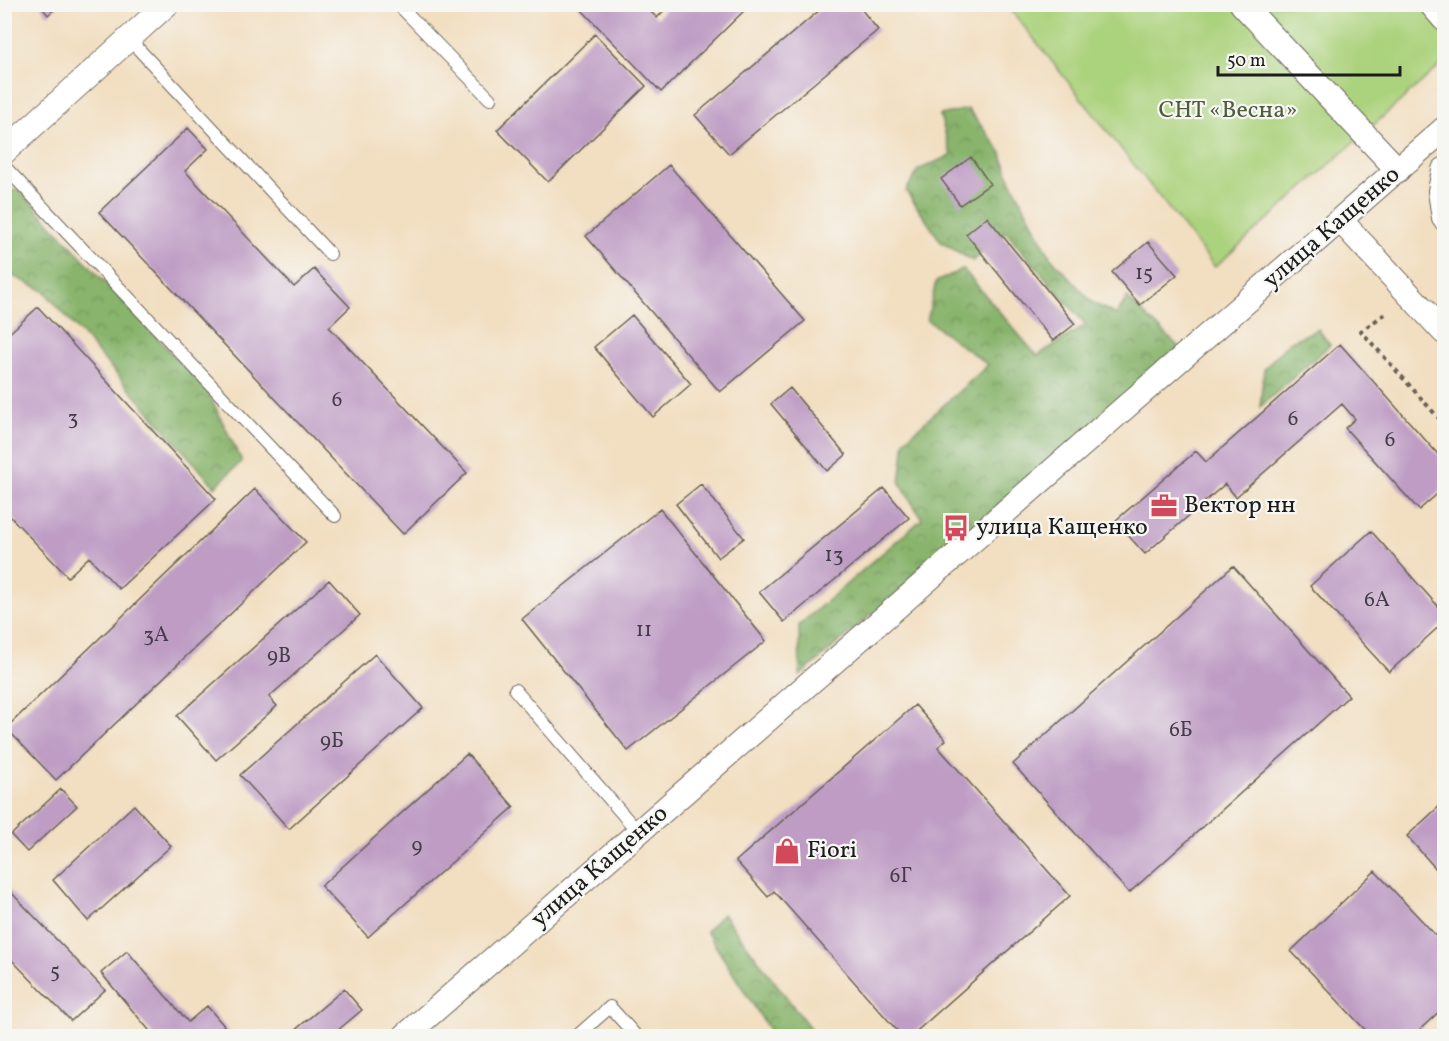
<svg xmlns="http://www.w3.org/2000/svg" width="1449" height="1041" font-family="Vollkorn,serif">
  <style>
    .forest { fill: url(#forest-crowns); stroke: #526844; stroke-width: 1.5 }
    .garden { fill: #abd27c; stroke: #64774c; stroke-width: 1.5 }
    .building { fill: #be9cc4 }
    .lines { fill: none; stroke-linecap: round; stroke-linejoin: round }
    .service-casing { stroke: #676055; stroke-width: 14 }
    .minor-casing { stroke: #676055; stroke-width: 26 }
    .path { stroke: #676055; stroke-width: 4; stroke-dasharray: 4.5 4.5; stroke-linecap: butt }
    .service { stroke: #fff; stroke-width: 12 }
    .minor { stroke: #fff; stroke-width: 24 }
    .labels { text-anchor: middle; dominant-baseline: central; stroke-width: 4.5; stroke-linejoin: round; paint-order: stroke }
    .number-label { font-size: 21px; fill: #443c46 }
    .park-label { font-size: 24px; fill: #4e5c3e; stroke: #f6f6f2 }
    .street-label { font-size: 24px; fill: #1c1c1c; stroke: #f6f6f2 }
    .poi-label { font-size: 24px; fill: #1c1c1c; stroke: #f6f6f2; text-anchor: start }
  </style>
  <defs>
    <pattern id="forest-crowns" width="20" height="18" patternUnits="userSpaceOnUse" patternTransform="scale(1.5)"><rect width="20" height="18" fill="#88b46c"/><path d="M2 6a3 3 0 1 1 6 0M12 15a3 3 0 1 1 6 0" fill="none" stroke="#6e9258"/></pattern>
  </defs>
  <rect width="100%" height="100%" fill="#f6f6f2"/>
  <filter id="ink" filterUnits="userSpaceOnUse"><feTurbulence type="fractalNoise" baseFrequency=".0167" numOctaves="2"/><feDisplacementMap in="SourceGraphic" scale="12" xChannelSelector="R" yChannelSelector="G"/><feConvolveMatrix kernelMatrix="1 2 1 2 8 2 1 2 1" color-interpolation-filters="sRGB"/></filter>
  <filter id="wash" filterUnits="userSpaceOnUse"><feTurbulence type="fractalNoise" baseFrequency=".008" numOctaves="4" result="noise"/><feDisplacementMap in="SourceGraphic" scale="24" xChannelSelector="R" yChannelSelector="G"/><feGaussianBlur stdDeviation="1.35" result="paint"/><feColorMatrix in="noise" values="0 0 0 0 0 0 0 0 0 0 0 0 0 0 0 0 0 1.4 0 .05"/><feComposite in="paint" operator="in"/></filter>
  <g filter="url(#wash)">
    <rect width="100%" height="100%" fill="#f2dec0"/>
    <path class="forest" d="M968 109 1000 150 1010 179 1051 258 1093 303 1116 315 1127 298 1180 348 800 676 799 625 922 519 900 483 905 440 988 365 927 320 936 282 963 269 1037 356 1086 325 1005 231 973 261 941 242 906 191 918 170 951 155 940 115Z
      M19 190 207 391 242 461 215 487 44 291 5 272 4 191Z
      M1318 329 1330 345 1260 407 1264 369 1289 342Z
      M723 914 816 1036H773L706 931Z"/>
    <path class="garden" d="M1007 5H1444V62L1215 267Z"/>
    <g id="blocks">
      <path class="building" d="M39 4H60L48 15Z
        M576 4H643L657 18 670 4H751L661 92Z
        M827 4H857L878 30 729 154 695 115Z
        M595 34 646 86 548 182 497 130Z
        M188 128 208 149 185 171 294 287 314 269 350 307 329 327 467 473 403 534 99 212Z
        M971 157 990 184 960 205 941 179Z
        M669 165 805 321 720 392 586 236Z
        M987 217 1075 324 1053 341 966 234Z
        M1148 242 1177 275 1140 305 1112 272Z
        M38 307 216 499 119 589 89 557 68 577 4 510V338Z
        M632 315 691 384 653 417 594 347Z
        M1340 344 1444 461V488L1419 510 1345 428 1355 419 1342 404 1236 497 1225 484 1145 554 1115 521 1196 451 1206 462Z
        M790 388 846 455 827 471 771 404Z
        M701 484 744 538 718 558 676 504Z
        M884 488 909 518 784 622 759 592Z
        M255 489 306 542 56 780 6 728Z
        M660 509 766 641 628 751 522 619Z
        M1371 531 1444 613V622L1389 672 1310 586Z
        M1233 566 1349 696 1129 893 1013 764Z
        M329 580 360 615 269 697 277 706 216 760 177 716Z
        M375 654 423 708 289 829 240 775Z
        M915 705 946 740 938 747 1070 896 911 1036H902L774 891 768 897 736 861Z
        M467 754 514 807 368 937 321 886Z
        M61 789 77 806 27 852 11 835Z
        M1444 802V878L1407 836Z
        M134 805 171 846 88 921 53 880Z
        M1375 871 1444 944V1007L1413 1036H1371L1291 951Z
        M4 885 105 990 71 1021 4 952Z
        M127 951 188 1022 207 1006 233 1036H154L101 973Z
        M344 989 362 1010 331 1036H288Z"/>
    </g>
  </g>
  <g filter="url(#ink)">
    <use href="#blocks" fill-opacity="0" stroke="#676055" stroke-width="1.5"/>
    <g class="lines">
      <g class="service-casing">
        <path id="service" d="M398 4 490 99
          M129 39 330 254
          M4 166 335 516
          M515 690 639 833
          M577 1036 610 1007 636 1036"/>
      </g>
      <g class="minor-casing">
        <path id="minor" d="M1242 4 1398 170
          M1431 4 1444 19
          M4 152 167 4
          M1444 170 1440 191 1444 218
          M1341 221 1444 332
          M405 1036 1444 129"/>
      </g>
      <path class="path" d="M1385 314 1361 331 1444 424"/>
      <use href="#service" class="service"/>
      <use href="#minor" class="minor"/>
    </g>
  </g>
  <defs>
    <g id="office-bare" transform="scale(2.07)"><path d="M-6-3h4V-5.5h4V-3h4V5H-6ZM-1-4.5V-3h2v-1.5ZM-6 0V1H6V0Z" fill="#d1495b" stroke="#f6f6f2" stroke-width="2.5" paint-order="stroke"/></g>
    <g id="bus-bare" transform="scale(2.07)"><path d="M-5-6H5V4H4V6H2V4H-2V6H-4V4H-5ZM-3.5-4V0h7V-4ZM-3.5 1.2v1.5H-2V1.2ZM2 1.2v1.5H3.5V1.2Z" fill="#d1495b" stroke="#f6f6f2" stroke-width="2.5" paint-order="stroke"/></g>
    <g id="shop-bare" transform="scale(2.07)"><path d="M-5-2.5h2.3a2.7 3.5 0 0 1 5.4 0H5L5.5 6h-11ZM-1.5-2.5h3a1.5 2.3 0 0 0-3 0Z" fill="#d1495b" stroke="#f6f6f2" stroke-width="2.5" paint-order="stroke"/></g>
  </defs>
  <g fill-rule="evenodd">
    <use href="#office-bare" x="1164" y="506"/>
    <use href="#bus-bare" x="956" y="528"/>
    <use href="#shop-bare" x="787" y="851"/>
  </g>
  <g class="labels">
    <g class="number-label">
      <text x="1144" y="273">15</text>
      <text x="337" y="400">6</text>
      <text x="73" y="418">3</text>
      <text x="1293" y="419">6</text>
      <text x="1390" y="440">6</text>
      <text x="834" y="555">13</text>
      <text x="1377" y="600">6А</text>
      <text x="644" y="630">11</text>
      <text x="156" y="635">3А</text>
      <text x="279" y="656">9В</text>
      <text x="1181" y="730">6Б</text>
      <text x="332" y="741">9Б</text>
      <text x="417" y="846">9</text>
      <text x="901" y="876">6Г</text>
      <text x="55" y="971">5</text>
    </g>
    <g class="park-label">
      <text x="1228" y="111">СНТ «Весна»</text>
    </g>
    <g class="street-label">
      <text transform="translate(1332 228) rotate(-41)">улица Кащенко</text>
      <text transform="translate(600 867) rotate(-41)">улица Кащенко</text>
    </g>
    <g class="poi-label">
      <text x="1184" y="506">Вектор нн</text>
      <text x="976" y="528">улица Кащенко</text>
      <text x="807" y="851">Fiori</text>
    </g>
  </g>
  <rect width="1449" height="1041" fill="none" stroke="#f6f6f2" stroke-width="24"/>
  <path d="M1218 66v9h182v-9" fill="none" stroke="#1c1c1c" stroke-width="3"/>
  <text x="1227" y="66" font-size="18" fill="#1c1c1c" stroke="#f6f6f2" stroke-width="4.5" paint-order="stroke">50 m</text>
</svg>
